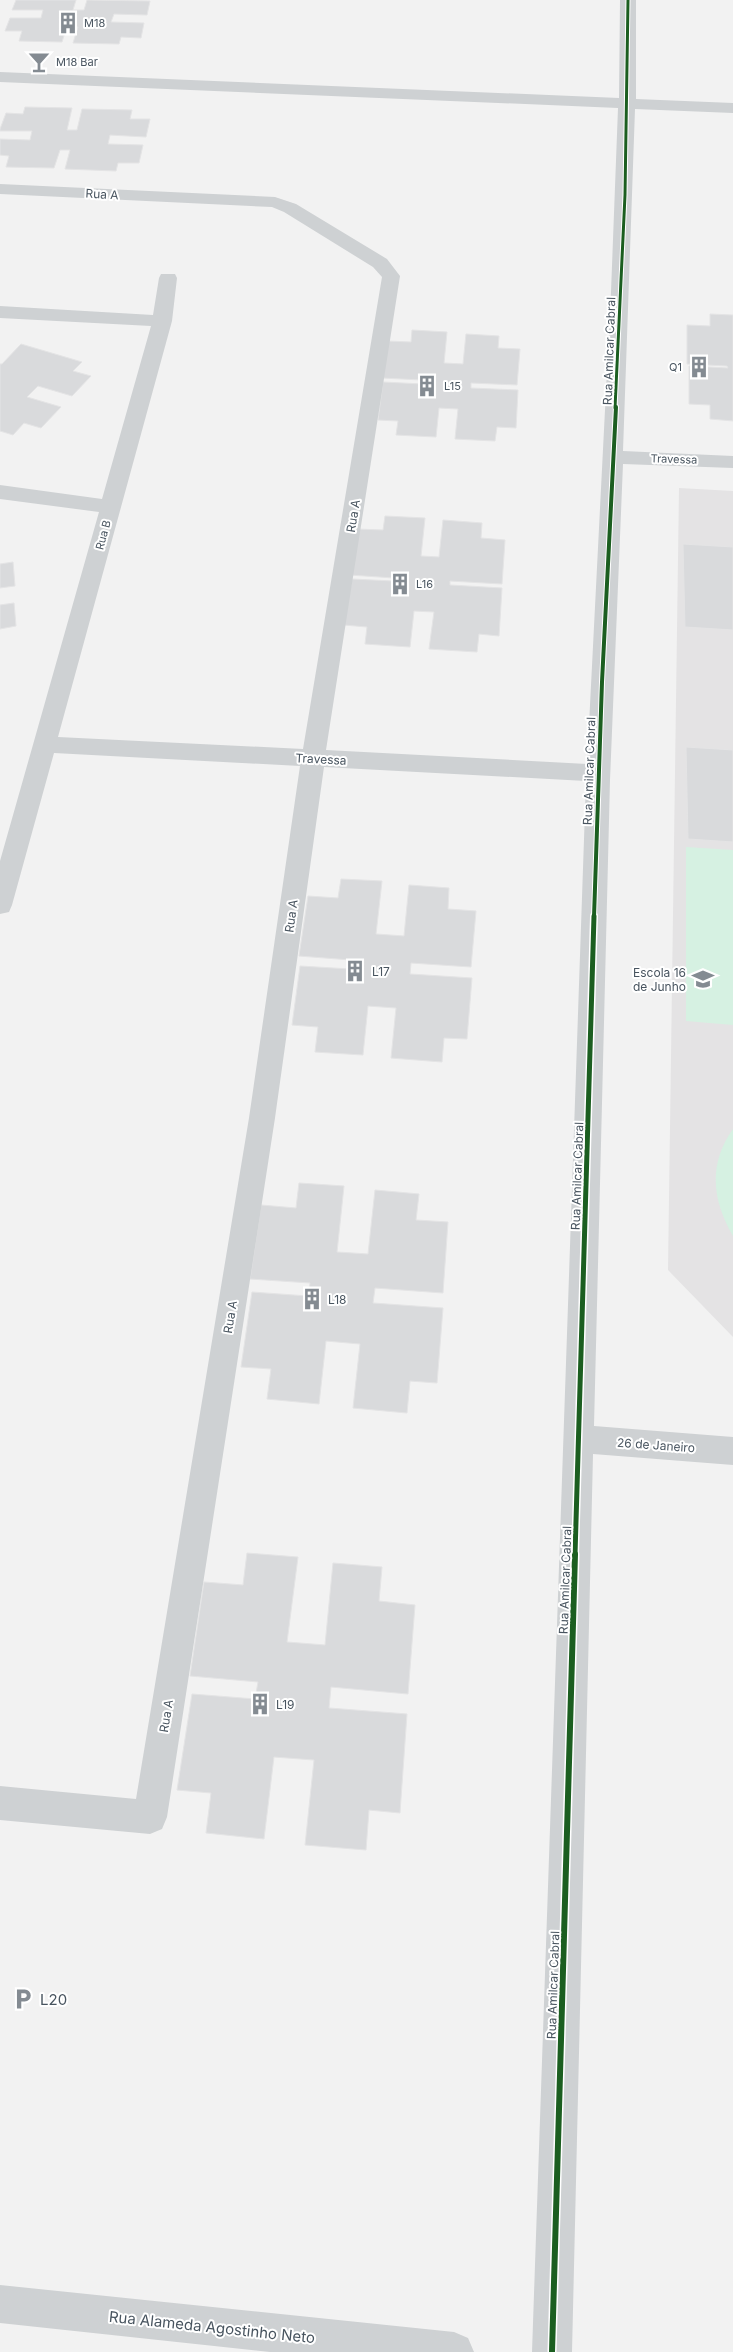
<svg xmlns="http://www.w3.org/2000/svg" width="733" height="2352" font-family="Inter,sans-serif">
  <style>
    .education { fill: #e4e3e4 }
    .green { fill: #d6f1e2 }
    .building { fill: #d9dadc; stroke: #e4e4e5 }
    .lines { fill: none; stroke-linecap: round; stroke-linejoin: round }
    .street { fill: #ced1d3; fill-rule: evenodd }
    .cycleway-far3-casing { stroke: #fff; stroke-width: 5 }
    .cycleway-far2-casing { stroke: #fff; stroke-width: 6 }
    .cycleway-far1-casing { stroke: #fff; stroke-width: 8 }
    .cycleway-casing { stroke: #fff; stroke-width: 9 }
    .cycleway-far3 { stroke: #1b5e20; stroke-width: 3 }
    .cycleway-far2 { stroke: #1b5e20; stroke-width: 4 }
    .cycleway-far1 { stroke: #1b5e20; stroke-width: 5 }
    .cycleway { stroke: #1b5e20; stroke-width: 6 }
    .labels { text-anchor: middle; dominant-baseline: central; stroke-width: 4; stroke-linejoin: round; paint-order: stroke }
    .far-poi-label { font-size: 11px; fill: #48545f; stroke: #fff; text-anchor: start }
    .far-street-label { font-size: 11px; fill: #48545f; stroke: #fff }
    .street-label { font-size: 12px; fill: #48545f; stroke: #fff }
    .poi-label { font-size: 12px; fill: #48545f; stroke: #fff; text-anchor: start }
    .near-poi-label { font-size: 15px; fill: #48545f; stroke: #fff; text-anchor: start }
    .near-street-label { font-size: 15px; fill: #48545f; stroke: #fff }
  </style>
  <rect width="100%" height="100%" fill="#f2f2f2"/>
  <path class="education" d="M679 488 733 491V1337L668 1270Z"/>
  <path class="green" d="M686 847 733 850V1025L686 1021Z
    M733 1129V1236C712 1200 708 1164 733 1129Z"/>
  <path class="building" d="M16 0H76L73 10H84L87 0 150 1 147 15 114 14 111 22 144 23 141 38 121 37 119 44 73 43 78 27 67 26 62 42 19 41 22 31H5L10 18H41L43 10H12Z
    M25 107 72 108 67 130H77L82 109 132 110 130 119H150L146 137 110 135 108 144 143 145 139 163H118L116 171 65 169 70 150H60L54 168 6 167 9 156 0 155V139L30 140 32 131H0V129L6 113 23 114Z
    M710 314 733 315V421L710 419V405L689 404V366L728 368 727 366 687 364V325L710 326Z
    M412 330 447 332 444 363 463 364 466 334 499 336 498 348 520 349 517 385 471 383V388L518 390 516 428 497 427 495 441 455 439 458 409 439 408 436 437 396 435 398 421 378 420 383 382 422 384V380L382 378 387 341 411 342Z
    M21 344 82 362 73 371 91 376 72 396 38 386 27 397 61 407 41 428 24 423 13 435 0 431V364H2Z
    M385 516 425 518 421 556 439 557 443 520 482 523 481 538 505 540 502 584 450 581V585L502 588 499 636 479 634 477 652 429 649 434 612 414 611 410 647 365 644 367 627 344 625 352 579 393 581 394 578 350 575 356 529 383 530Z
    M683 544 733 547V630L685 627Z
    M13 562 15 586 0 588V564Z
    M14 603 16 626 0 629V605Z
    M686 747 733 750V842L688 839Z
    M341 879 382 881 376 934 404 936 409 885 449 888 448 909 476 911 471 967 411 963 410 974 472 978 467 1039 444 1038 442 1062 391 1058 396 1008 368 1006 363 1055 315 1052 318 1027 292 1025 300 966 350 969 351 960 299 956 308 896 338 898Z
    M299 1183 344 1186 337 1252 368 1254 375 1190 419 1194 416 1220 448 1222 443 1293 375 1288 373 1303 443 1308 437 1383 410 1381 407 1413 353 1408 360 1344 326 1341 319 1404 267 1399 271 1369 241 1367 252 1292 308 1296 310 1283 250 1279 261 1205 296 1208Z
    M247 1553 298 1557 287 1642 325 1645 333 1563 382 1567 379 1601 415 1605 408 1694 331 1687 329 1708 407 1714 400 1813 369 1810 366 1850 305 1845 314 1760 274 1757 264 1839 206 1833 211 1793 177 1790 192 1694 255 1699 258 1682 190 1676 204 1582 243 1585Z"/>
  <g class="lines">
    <path class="street" d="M620 0H636V99L733 103V113L635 109 623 451 733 456V468L623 464 610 780 594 1426 733 1437V1465L593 1454 572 2352H532L586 781 324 767 275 1118 167 1817 162 1829 150 1834 0 1820V1786L136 1799 249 1118 300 766 54 753 12 905 9 912 0 914V861L99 512 0 499V485L102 499 151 326 0 318V306L153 315 159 278 161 274H175L177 278 172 321 58 737 303 749 382 277 373 267 284 212 272 207 0 194V184L275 197 296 204 387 259 400 276 326 750 587 764 611 292 618 108 0 82V72L619 98Z
      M0 2285 454 2332 468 2338 474 2352H270L0 2323Z"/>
    <g class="cycleway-far3-casing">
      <path id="cycleway-far3" d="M615 408 625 195 628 0"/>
    </g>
    <g class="cycleway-far2-casing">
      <path id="cycleway-far2" d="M594 917 602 682 616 407"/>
    </g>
    <g class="cycleway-far1-casing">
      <path id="cycleway-far1" d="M575 1555 594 916"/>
    </g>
    <g class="cycleway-casing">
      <path id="cycleway" d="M552 2352 575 1554"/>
    </g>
    <use href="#cycleway-far3" class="cycleway-far3"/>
    <use href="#cycleway-far2" class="cycleway-far2"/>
    <use href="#cycleway-far1" class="cycleway-far1"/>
    <use href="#cycleway" class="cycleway"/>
  </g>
  <defs>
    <g id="building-bare" transform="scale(1.725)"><path d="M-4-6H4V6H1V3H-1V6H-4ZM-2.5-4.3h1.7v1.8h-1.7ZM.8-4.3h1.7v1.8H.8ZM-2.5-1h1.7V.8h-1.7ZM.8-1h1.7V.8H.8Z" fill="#848b92" stroke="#fff" stroke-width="2.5" paint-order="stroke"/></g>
    <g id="bar-bare" transform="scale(1.725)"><path d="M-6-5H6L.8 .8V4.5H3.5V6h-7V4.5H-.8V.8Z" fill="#848b92" stroke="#fff" stroke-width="2.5" paint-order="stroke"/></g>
    <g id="school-bare" transform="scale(1.725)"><path d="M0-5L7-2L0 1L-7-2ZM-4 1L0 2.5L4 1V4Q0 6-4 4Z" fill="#848b92" stroke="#fff" stroke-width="2.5" paint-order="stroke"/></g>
    <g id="parking-bare" transform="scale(1.725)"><path d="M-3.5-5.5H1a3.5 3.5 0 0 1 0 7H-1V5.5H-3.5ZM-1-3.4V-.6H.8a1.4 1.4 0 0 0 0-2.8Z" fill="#848b92" stroke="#fff" stroke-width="2.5" paint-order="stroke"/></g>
  </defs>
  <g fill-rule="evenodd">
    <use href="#building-bare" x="68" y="23"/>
    <use href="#bar-bare" x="39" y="62"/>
    <use href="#building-bare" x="699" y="367"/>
    <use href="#building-bare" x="427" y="386"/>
    <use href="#building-bare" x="400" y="584"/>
    <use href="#building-bare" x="355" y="971"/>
    <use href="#school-bare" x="703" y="979"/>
    <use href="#building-bare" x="312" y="1299"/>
    <use href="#building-bare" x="260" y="1704"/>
    <use href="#parking-bare" x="23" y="1999"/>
  </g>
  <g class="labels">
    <g class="far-poi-label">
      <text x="84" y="23">M18</text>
      <text x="56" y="62">M18 Bar</text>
      <text x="682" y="367" text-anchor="end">Q1</text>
      <text x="444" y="386">L15</text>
      <text x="416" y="584">L16</text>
    </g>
    <g class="far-street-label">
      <text transform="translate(674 459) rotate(2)">Travessa</text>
      <text transform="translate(103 535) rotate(-75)">Rua B</text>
    </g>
    <g class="street-label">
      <text transform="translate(102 194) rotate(3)">Rua A</text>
      <text transform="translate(609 351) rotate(-88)">Rua Amilcar Cabral</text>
      <text transform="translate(353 516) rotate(-81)">Rua A</text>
      <text transform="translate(321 759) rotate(3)">Travessa</text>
      <text transform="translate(589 771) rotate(-88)">Rua Amilcar Cabral</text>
      <text transform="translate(291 916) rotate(-82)">Rua A</text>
      <text transform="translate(577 1176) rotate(-88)">Rua Amilcar Cabral</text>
      <text transform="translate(230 1317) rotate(-81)">Rua A</text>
      <text transform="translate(656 1445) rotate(4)">26 de Janeiro</text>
      <text transform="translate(565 1580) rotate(-88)">Rua Amilcar Cabral</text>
      <text transform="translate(166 1716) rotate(-81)">Rua A</text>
      <text transform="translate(553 1985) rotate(-88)">Rua Amilcar Cabral</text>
    </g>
    <g class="poi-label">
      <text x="372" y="971">L17</text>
      <text x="686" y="972" text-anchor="end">Escola 16<tspan x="686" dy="14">de Junho</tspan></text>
      <text x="328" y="1299">L18</text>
      <text x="276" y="1704">L19</text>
    </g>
    <g class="near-poi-label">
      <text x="40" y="1999">L20</text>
    </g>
    <g class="near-street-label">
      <text transform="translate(212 2327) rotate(6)">Rua Alameda Agostinho Neto</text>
    </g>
  </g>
</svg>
